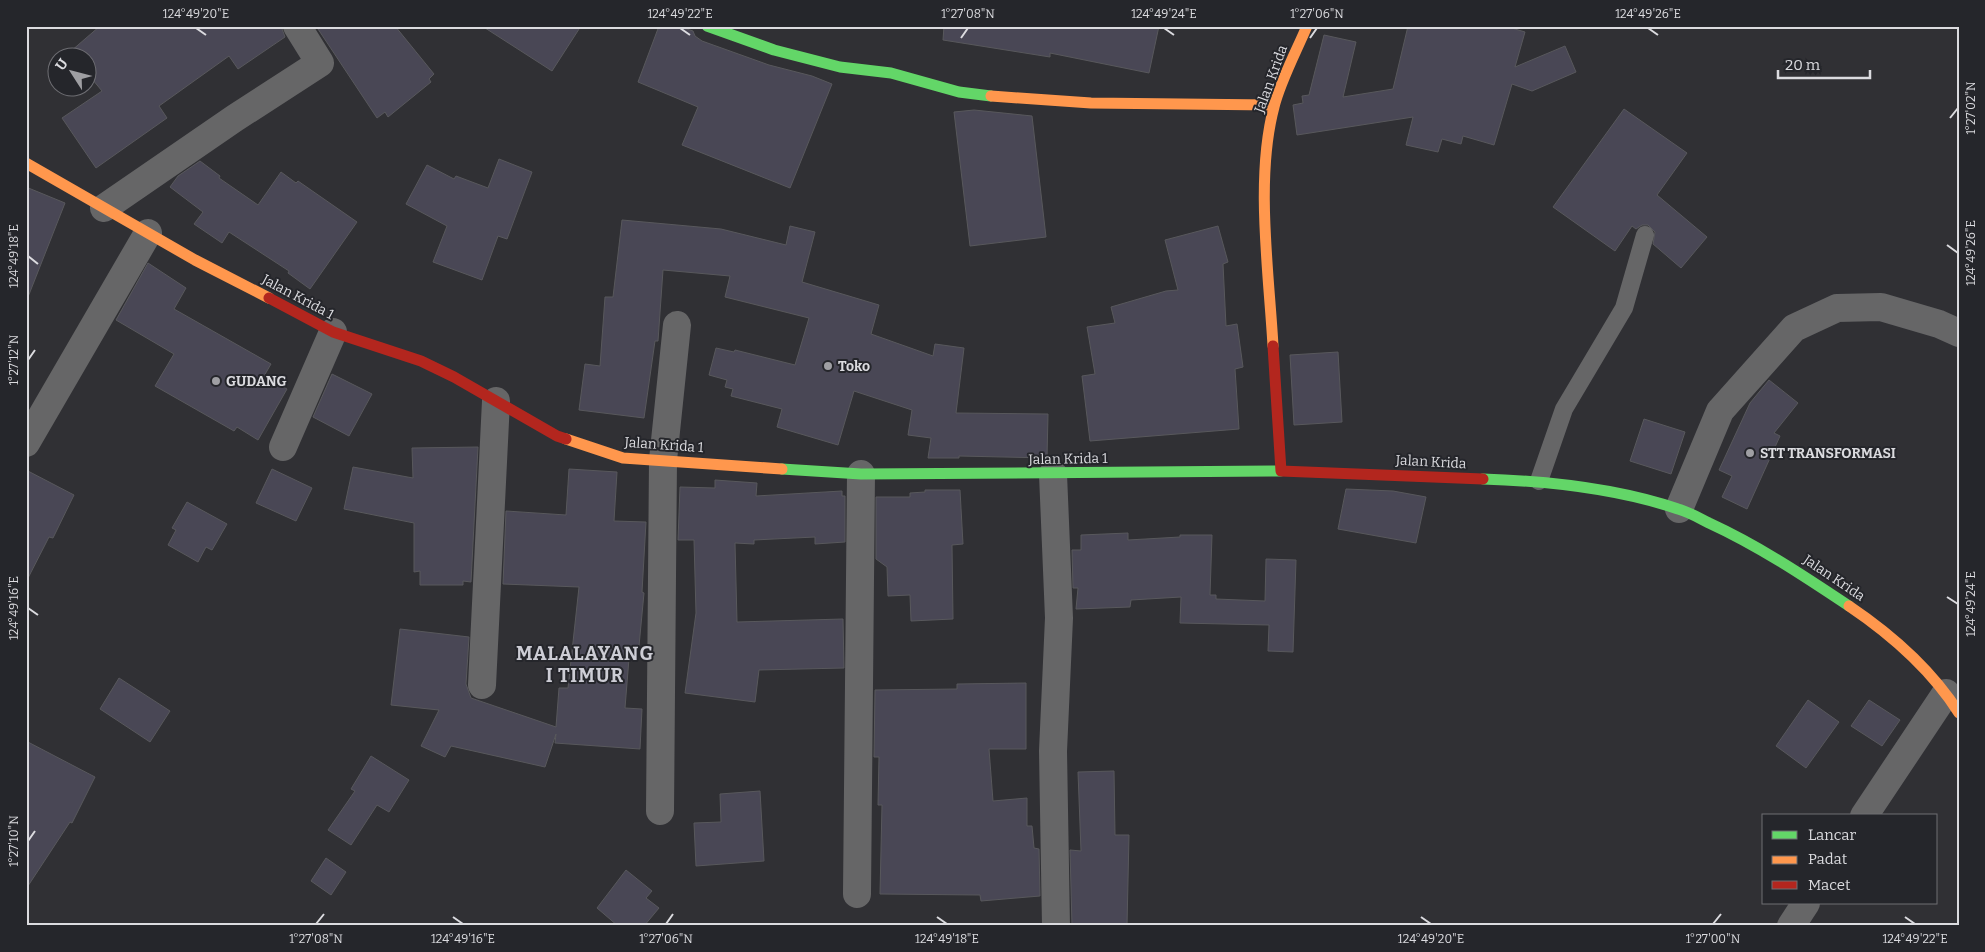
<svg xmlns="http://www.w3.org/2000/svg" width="1985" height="952" font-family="Bitter,serif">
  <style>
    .building { fill: #494755; stroke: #58585c }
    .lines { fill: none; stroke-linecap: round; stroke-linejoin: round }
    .lane { stroke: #666667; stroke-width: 18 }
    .street { stroke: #666667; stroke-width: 28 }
    .fast { stroke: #63d668; stroke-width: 11 }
    .slow { stroke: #ff974d; stroke-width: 11 }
    .jam { stroke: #b3261e; stroke-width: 11 }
    .ticks { fill: none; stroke: #dbdbdf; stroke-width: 2 }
    .poi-dot { fill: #9f9fa3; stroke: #25262b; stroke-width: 2 }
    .labels { text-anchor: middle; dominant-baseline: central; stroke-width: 4; stroke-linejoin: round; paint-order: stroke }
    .street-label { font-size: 14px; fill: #dbdbdf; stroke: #25262b }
    .poi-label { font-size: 14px; font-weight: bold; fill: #dbdbdf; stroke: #25262b; text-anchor: start }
    .district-label { font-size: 19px; font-weight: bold; letter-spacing: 1px; fill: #cdcdd5; stroke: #25262b }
    .neatline { fill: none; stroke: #dbdbdf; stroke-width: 2 }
    .ticks-label { font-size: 12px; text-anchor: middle; fill: #dbdbdf }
  </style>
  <rect width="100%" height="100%" fill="#303034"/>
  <path class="building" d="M100 26H281L285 37 238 69 229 56 159 106 167 118 96 168 62 118 102 91 88 74V58H63Z
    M316 26H395L434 74 429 79 431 82 388 117 385 112 377 118Z
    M482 26H581L552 71Z
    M659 26H677L693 31 695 36 702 41 769 65 812 76 832 84 790 188 682 145 698 107 638 82Z
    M944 26H1159L1149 73 1050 53V57L943 40Z
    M1408 26H1505L1525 32 1515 67 1565 46 1576 72 1532 91 1512 84 1494 145 1463 136 1461 144 1442 139 1438 152 1406 145 1413 117 1297 135 1293 105 1303 103 1302 96 1309 95 1324 35 1356 42 1343 97 1393 89Z
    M1624 109 1687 153 1657 195 1707 237 1681 268 1653 244 1655 232 1648 225H1642L1636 229 1632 226 1615 251 1553 207Z
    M974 110 1032 116 1046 237 970 246 954 112Z
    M499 159 532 172 507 239 498 236 482 280 433 262 447 226 406 204 427 165 454 179 456 176 488 188Z
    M200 161 220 176 219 178 258 205 281 172 296 183 298 181 357 222 310 289 288 273 289 271 229 232 222 243 194 224 203 212 170 187 178 176Z
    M26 187 65 203 28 297H26Z
    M622 220 721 229 786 245 790 226 815 232 802 282 879 305 871 334 933 356 935 344 964 348 956 413 1048 414 1047 458 959 456V458H928L931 438 908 435 912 410 854 391 838 445 777 427 782 409 731 396 733 389 725 387 727 380 709 375 716 348 734 352 735 350 795 365 809 318 725 297 730 276 663 270 658 341H655L644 418 579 410 585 364 600 366 605 297H613Z
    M1218 226 1228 262 1223 264 1226 326 1237 324 1243 367 1235 369 1239 429 1090 441 1082 376 1095 374 1087 327 1115 323 1111 307 1166 291 1178 290 1165 240Z
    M148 263 186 288 174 309 271 364 264 376 287 389 258 440 237 427 234 431 155 386 174 354 116 320Z
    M1338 352 1342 422 1294 425 1290 355Z
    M332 374 372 394 349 436 313 417Z
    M1769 380 1798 403 1774 433 1780 436 1747 509 1722 497 1732 476 1719 470 1750 403Z
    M1644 419 1685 432 1671 474 1630 461Z
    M478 447 471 582 463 581V585H420V571L414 572V523L344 509 353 467 413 478 412 448Z
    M272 469 312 488 296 521 256 503Z
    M569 469 617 472 614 521 646 522 642 592 644 593 639 646H630L625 708 642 709 640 749 555 743 556 734 545 767 451 746 445 757 421 746 439 710 391 705 400 629 469 637 466 684 471 698 556 727 559 688H568L579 587 503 584 506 511 566 515Z
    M26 470 74 495 53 538 49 537 26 582Z
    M715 480 757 483 756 496 842 491V496H845V542L815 544V537L754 540V544L735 543 737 622 843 619 844 668 759 670 755 702 685 693 696 613 694 540H678L680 487 715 488Z
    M1346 489 1393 491 1426 497 1416 543 1338 529Z
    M925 490H960L963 544 952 545 953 619 911 621 910 595 888 596 887 567 876 559V497H910V493L925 492Z
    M187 502 227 524 212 550 206 547 198 562 168 545 176 530 172 528Z
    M1128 533V540L1180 537V535H1212L1210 595H1216V599L1265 601 1266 559 1296 560 1293 652 1268 651 1269 625 1180 623 1181 597 1131 600 1130 607 1076 609 1078 588H1073L1072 550H1081V535Z
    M119 678 170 711 150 742 100 709Z
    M1026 683V749H989L993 801 1027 798V826H1032L1034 848 1039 849 1040 896 981 901 980 895 880 894 882 805H878L879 757H874L875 690 957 689V684Z
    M1808 700 1839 722 1806 768 1776 746Z
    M1869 700 1900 720 1882 746 1851 726Z
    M26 741 95 777 72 823 70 822 26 889Z
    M371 756 409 780 389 812 377 805 351 845 328 830 355 791 351 789Z
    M1114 771 1115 835H1129L1127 926H1072L1070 850 1081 851 1078 772Z
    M760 791 764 861 696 866 694 823 721 822 720 794Z
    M326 858 346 872 331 895 311 881Z
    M626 870 652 891 646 898 659 908 644 926H618L597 908Z"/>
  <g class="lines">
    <path class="lane" d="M1539 481 1564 409 1624 308 1645 235"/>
    <path class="street" d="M104 208 235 118 320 63 297 26
      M26 443 148 233
      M283 447 333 332
      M1053 474 1059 618 1053 751 1056 926
      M1679 509 1720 411 1794 328 1837 308 1881 307 1939 324 1959 333
      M482 685 496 401
      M660 811 663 460 677 325
      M1864 816 1946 693
      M857 894 861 474
      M1791 926 1806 903"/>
    <path class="fast" d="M707 26 774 50 840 67 891 73 959 92 991 96
      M782 469 861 474 1281 471
      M1483 479C1549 481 1616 488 1678 509 1689 512 1699 518 1709 523 1759 546 1804 576 1849 606"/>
    <path class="slow" d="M991 96 1091 103 1274 105
      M26 163 195 260 269 298
      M1273 346C1269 273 1255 178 1274 107 1280 82 1297 50 1307 26
      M566 439 623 458 782 469
      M1849 606C1892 635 1931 669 1959 713"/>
    <path class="jam" d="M269 298 333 332 421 361 454 377 557 436 566 439
      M1273 346 1281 471 1483 479"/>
  </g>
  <path class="ticks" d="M196 28 206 35M680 28 690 35M1164 28 1174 35M1648 28 1658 35M961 38 968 28M1310 38 1317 28M1950 118 1958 108M1947 245 1958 253M28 256 38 264M28 360 35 350M1947 597 1958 604M28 608 38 615M28 841 35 831M453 917 463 924M937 917 947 924M1421 917 1431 924M1905 917 1915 924M316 924 324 914M666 924 673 914M1713 924 1721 914"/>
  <g class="poi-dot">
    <circle cx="828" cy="366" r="5"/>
    <circle cx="216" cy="381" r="5"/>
    <circle cx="1750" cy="453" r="5"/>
  </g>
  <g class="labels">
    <g class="street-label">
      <text transform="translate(1271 79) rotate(-70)">Jalan Krida</text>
      <text transform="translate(298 297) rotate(28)">Jalan Krida 1</text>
      <text transform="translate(664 445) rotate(4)">Jalan Krida 1</text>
      <text transform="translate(1068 459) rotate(-1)">Jalan Krida 1</text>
      <text transform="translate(1431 462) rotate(3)">Jalan Krida</text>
      <text transform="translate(1834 578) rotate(34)">Jalan Krida</text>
    </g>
    <g class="poi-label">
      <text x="838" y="366">Toko</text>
      <text x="226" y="381">GUDANG</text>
      <text x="1760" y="453">STT TRANSFORMASI</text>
    </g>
    <g class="district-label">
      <text x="585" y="653">MALALAYANG<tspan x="585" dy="22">I TIMUR</tspan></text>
    </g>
  </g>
  <rect width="1985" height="952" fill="none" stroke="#25262b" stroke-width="55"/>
  <rect x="1762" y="814" width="175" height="90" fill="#25262b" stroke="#6e6e73"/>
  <rect x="1772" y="831" width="25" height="8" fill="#63d668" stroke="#6e6e73"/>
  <text x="1808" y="840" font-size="15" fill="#dbdbdf">Lancar</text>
  <rect x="1772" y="856" width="25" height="8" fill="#ff974d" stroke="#6e6e73"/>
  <text x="1808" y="864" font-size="15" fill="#dbdbdf">Padat</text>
  <rect x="1772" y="881" width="25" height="8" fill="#b3261e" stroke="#6e6e73"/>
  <text x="1808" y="890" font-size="15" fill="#dbdbdf">Macet</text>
  <g transform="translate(72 72) rotate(306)"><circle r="24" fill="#25262b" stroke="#6e6e73"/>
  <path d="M0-4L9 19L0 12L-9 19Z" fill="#9f9fa3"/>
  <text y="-8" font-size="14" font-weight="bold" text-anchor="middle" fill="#dbdbdf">U</text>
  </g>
  <path d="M1778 70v8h92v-8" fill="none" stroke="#dbdbdf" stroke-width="2.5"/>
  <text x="1785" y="70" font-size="15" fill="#dbdbdf" stroke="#25262b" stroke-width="4" paint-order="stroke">20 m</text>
  <rect x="28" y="28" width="1930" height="896" class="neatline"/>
  <g class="ticks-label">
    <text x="196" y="18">124°49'20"E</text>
    <text x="680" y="18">124°49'22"E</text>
    <text x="968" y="18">1°27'08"N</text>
    <text x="1164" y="18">124°49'24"E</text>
    <text x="1317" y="18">1°27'06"N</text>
    <text x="1648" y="18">124°49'26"E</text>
    <text transform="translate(1971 108) rotate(-90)" y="4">1°27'02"N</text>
    <text transform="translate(1971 253) rotate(-90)" y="4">124°49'26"E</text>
    <text transform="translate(14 256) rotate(-90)" y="4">124°49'18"E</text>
    <text transform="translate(14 360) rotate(-90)" y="4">1°27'12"N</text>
    <text transform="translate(1971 604) rotate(-90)" y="4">124°49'24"E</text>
    <text transform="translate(14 608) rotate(-90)" y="4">124°49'16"E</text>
    <text transform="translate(14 841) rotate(-90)" y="4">1°27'10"N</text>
    <text x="316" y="943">1°27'08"N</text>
    <text x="463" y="943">124°49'16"E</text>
    <text x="666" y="943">1°27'06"N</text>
    <text x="947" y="943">124°49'18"E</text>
    <text x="1431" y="943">124°49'20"E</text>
    <text x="1713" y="943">1°27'00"N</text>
    <text x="1915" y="943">124°49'22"E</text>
  </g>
</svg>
